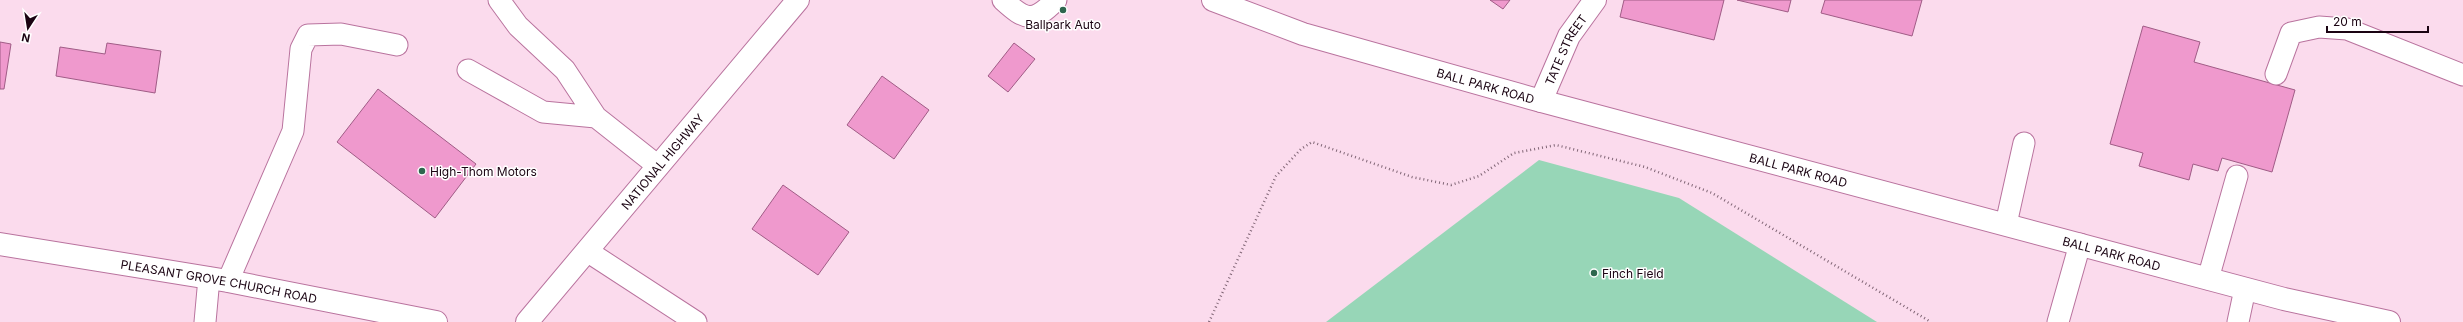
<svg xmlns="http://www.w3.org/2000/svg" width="2463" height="322" font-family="Inter,sans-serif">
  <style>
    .green { fill: #97d6b7 }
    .building { fill: #ef99cd; stroke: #a05c86 }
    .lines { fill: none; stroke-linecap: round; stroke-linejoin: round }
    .lane-casing { stroke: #b9739e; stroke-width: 23 }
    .street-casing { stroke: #b9739e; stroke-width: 24 }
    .secondary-casing { stroke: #b9739e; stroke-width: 24 }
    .primary-casing { stroke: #b9739e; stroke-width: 24 }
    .path { stroke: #816676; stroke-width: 2.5; stroke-dasharray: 1 3; stroke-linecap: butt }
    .lane { stroke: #fff; stroke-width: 21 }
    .street { stroke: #fff; stroke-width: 22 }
    .secondary { stroke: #fff; stroke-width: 22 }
    .primary { stroke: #fff; stroke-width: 22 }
    .poi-dot { fill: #2e664e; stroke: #fff; stroke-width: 1.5 }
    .labels { text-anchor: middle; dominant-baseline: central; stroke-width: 3; stroke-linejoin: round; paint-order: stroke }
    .poi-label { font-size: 12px; fill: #1a0312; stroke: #fff; text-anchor: start }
    .street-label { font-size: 12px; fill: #1a0312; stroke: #fff }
  </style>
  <rect width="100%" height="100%" fill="#fbdbed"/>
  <path class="green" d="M1539 160 1679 198 1877 322H1326Z"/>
  <path class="building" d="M1490 0H1510L1503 9Z
    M1624 0H1724L1714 40 1620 17Z
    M1737 0H1791L1788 12Z
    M1825 0H1922L1912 36 1821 13Z
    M2143 26 2200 42 2194 62 2295 90 2272 172 2222 158 2218 171 2193 164 2189 180 2139 166 2143 153 2110 144Z
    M0 42 11 44 4 89H0Z
    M107 43 161 51 155 93 56 76 60 47 105 54Z
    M1014 43 1035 59 1008 92 988 76Z
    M882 76 929 110 894 159 847 125Z
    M378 89 476 164 435 218 337 142Z
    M783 185 849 232 818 275 752 229Z"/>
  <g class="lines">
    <g class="lane-casing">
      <path id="lane" d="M499 0 518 26 565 70 596 117 658 166
        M1003 0C1026 21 1033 23 1056 0
        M468 70 543 112 596 117
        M2276 74 2291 33 2319 27 2347 29 2463 75
        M2006 224 2024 143
        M587 251 696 322
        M2208 279 2237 176
        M228 281 293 131 301 49 308 35 341 34 397 45
        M205 322 209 278
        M2058 322 2080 244
        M2238 322 2245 289"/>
    </g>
    <g class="street-casing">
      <g id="street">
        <path id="s1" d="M1541 101 1569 36 1595 0"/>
      </g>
    </g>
    <g class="secondary-casing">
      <g id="secondary">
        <path id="s2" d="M1213 0 1303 34 1541 101 2284 299 2389 322"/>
        <path id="s3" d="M0 244 228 281 436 322"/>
      </g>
    </g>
    <g class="primary-casing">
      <g id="primary">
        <path id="s4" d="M527 322 798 0"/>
      </g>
    </g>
    <path class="path" d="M1209 322 1276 176 1301 149 1312 142 1412 177 1451 185 1479 176 1514 153 1556 145 1645 167 1712 193 1931 322"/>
    <use href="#lane" class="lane"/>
    <use href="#street" class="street"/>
    <use href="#secondary" class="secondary"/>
    <use href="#primary" class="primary"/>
  </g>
  <g class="poi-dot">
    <circle cx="1063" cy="10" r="4"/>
    <circle cx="422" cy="171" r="4"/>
    <circle cx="1594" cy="273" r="4"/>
  </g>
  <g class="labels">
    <g class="poi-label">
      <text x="1063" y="24" text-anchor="middle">Ballpark Auto</text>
      <text x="430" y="171">High-Thom Motors</text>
      <text x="1602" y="273">Finch Field</text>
    </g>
    <g class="street-label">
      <text stroke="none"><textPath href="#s1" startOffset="57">TATE STREET</textPath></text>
      <text stroke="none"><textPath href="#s2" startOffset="286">BALL PARK ROAD</textPath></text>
      <text stroke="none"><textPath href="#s4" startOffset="210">NATIONAL HIGHWAY</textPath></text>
      <text stroke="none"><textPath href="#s2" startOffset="610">BALL PARK ROAD</textPath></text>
      <text stroke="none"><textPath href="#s2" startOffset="934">BALL PARK ROAD</textPath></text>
      <text stroke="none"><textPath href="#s3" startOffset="222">PLEASANT GROVE CHURCH ROAD</textPath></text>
    </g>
  </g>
  <g transform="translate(28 28) rotate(192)" stroke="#ffffff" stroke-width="3" paint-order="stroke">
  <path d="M0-3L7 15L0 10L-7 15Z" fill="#1a0312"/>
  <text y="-6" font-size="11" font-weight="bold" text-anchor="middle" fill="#1a0312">N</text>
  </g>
  <path d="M2327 26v6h101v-6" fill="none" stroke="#1a0312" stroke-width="2"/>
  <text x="2333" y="26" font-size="12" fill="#1a0312" stroke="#ffffff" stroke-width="3" paint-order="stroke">20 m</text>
</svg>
